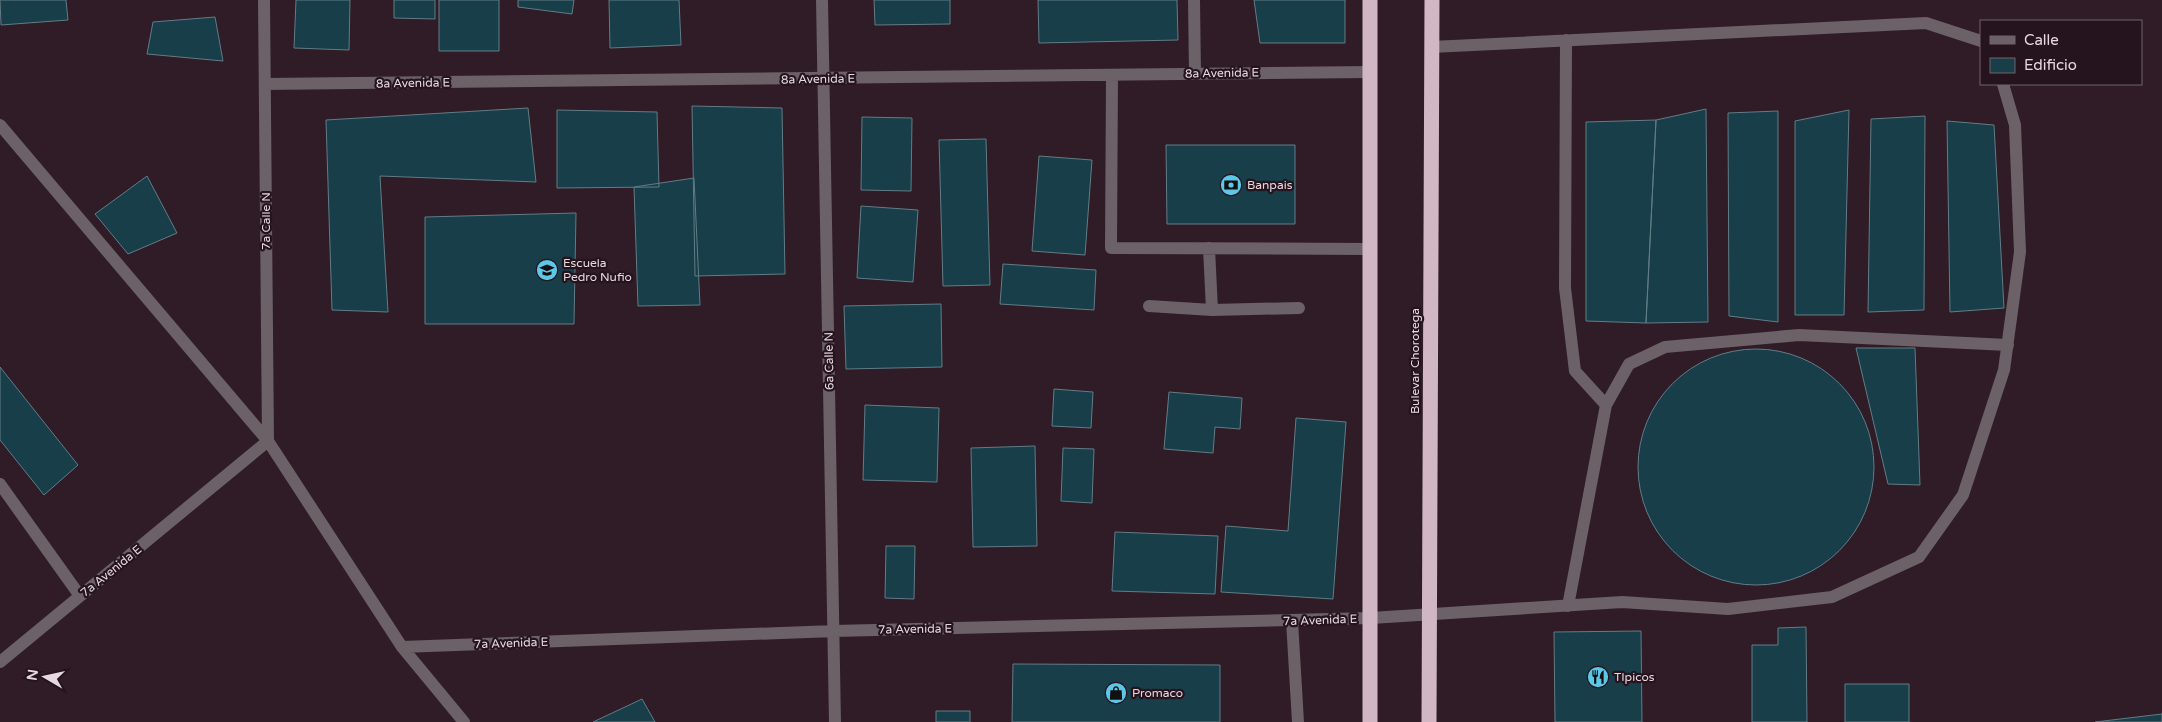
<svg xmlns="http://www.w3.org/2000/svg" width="2162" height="722" font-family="'Varela Round',sans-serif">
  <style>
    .building { fill: #183e49; stroke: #627c86 }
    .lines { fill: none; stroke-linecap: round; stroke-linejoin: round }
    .minor { stroke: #6b6166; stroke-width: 12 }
    .highway { stroke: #d1b7c4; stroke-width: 15 }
    .labels { text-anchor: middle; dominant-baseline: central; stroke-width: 4.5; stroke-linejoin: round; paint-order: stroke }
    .street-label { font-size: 12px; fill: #e6d8df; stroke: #25131d }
    .poi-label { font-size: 12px; fill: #e6d8df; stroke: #25131d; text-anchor: start }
  </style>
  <rect width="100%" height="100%" fill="#2f1c26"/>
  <path class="building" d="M0 0H66L68 20 1 25Z
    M296 0H350L349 50 294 48Z
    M394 0H435V19L394 18Z
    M439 0H499V51H439Z
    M518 0H574L572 14 518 7Z
    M609 0H679L681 45 610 48Z
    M874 0H950V24L875 25Z
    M1038 0H1177L1178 40 1039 43Z
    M1254 0H1345V43H1260Z
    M215 17 223 61 147 54 153 22Z
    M692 106 782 108 785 274 695 276Z
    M528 108 536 182 380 176 388 312 332 310 326 120Z
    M1706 109 1708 322 1646 323 1656 120Z
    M557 110 657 112 659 187 557 188Z
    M1849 110 1844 315H1795V121Z
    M1778 111V322L1729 316 1728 113Z
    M1925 116 1924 310 1868 312 1871 119Z
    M862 117 912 118 911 191 861 190Z
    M1656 120 1646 323 1586 321V122Z
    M1947 121 1994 125 2004 308 1950 312Z
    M986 139 990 285 943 286 939 140Z
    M1166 145H1295V224H1167Z
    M1039 156 1092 160 1085 255 1032 251Z
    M147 176 177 233 128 254 95 214Z
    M694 178 700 305 638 306 634 187Z
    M861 206 918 210 913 282 857 278Z
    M576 213 574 324H425V217Z
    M1003 264 1096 270 1094 310 1000 304Z
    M941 304 942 367 846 369 844 306Z
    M1856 348H1915L1920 485 1888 484Z
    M1638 467a118 118 0 1 1 236 0a118 118 0 1 1-236 0Z
    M0 367 78 465 44 495 0 440Z
    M1054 389 1093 392 1091 428 1052 426Z
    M1169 392 1242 398 1240 429 1215 427 1213 453 1164 449Z
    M865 405 939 408 937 482 863 480Z
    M1296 418 1346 422 1333 599 1221 592 1226 526 1288 531Z
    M1035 446 1037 546 973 547 971 448Z
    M1063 448 1094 449 1092 503 1061 501Z
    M1115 532 1218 536 1215 594 1112 591Z
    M886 546H915L914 599 885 598Z
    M1806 627 1807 722H1752V645H1778V628Z
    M1641 631 1642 722H1555L1554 632Z
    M1013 664 1220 665V722H1012Z
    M1845 684H1909V722H1845Z
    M642 699 655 722H593Z
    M936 711H970V722H936Z
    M2162 714V722H2095Z"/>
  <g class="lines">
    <path class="minor" d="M822 0 835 722
      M1194 0 1195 74
      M1566 40 1565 288 1575 371 1606 405
      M1431 47 1926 23 1981 41
      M1112 75 1111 248 1370 249
      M265 84 1370 72
      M0 125 268 441 402 647 464 722
      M1209 248 1212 310
      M1149 306 1212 310 1299 308
      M0 484 80 596
      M1568 606 1606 405 1629 364 1665 347 1799 335 2008 345
      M1292 621 1298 722
      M402 647 834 631 1371 618 1622 602 1728 609 1832 597 1919 557 1963 495 2004 370 2020 252 2015 125 2003 84
      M0 662 268 441 264 0"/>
    <path class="highway" d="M1370 722V0
      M1429 722 1432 0"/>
  </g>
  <defs>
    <g id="bank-disc" transform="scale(1.125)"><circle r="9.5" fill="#5dc7e8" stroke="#25131d"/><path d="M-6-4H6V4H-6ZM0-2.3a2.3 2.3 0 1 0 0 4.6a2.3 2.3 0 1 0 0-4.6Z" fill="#111"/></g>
    <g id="school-disc" transform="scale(1.125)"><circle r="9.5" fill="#5dc7e8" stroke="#25131d"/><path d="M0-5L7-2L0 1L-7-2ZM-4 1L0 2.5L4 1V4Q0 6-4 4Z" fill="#111"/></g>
    <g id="restaurant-disc" transform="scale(1.125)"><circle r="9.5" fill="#5dc7e8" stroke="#25131d"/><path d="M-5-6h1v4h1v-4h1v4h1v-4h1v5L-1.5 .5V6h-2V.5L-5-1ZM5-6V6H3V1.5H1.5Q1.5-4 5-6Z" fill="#111"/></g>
    <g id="shop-disc" transform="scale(1.125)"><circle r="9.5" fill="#5dc7e8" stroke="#25131d"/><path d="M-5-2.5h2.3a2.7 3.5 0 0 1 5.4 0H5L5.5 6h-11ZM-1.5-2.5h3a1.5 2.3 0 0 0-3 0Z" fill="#111"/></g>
  </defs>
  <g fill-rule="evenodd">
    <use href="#bank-disc" x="1231" y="185"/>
    <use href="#school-disc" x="547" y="270"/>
    <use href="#restaurant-disc" x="1598" y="677"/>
    <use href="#shop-disc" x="1116" y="693"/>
  </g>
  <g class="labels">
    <g class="street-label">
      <text transform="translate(1222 73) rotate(-1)">8a Avenida E</text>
      <text transform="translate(818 79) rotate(-1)">8a Avenida E</text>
      <text transform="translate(413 83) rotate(-1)">8a Avenida E</text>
      <text transform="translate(266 221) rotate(-90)">7a Calle N</text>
      <text transform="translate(829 361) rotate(-91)">6a Calle N</text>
      <text transform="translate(1415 361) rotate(-90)">Bulevar Chorotega</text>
      <text transform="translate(111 571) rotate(-39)">7a Avenida E</text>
      <text transform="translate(1320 620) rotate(-2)">7a Avenida E</text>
      <text transform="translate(915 629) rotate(-1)">7a Avenida E</text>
      <text transform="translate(511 643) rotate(-2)">7a Avenida E</text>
    </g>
    <g class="poi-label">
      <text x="1247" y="185">Banpais</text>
      <text x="563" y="263">Escuela<tspan x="563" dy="14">Pedro Nufio</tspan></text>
      <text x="1614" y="677">TIpicos</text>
      <text x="1132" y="693">Promaco</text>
    </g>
  </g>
  <rect x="1980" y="20" width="162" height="65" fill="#25131d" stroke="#72626b"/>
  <rect x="1990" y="36" width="25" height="8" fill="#6b6166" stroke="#72626b"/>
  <text x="2024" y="45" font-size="15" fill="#e6d8df">Calle</text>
  <rect x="1990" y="58" width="25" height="15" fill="#183e49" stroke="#72626b"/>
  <text x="2024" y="70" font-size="15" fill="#e6d8df">Edificio</text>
  <g transform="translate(45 677) rotate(279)" stroke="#25131d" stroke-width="4" paint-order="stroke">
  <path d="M0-4L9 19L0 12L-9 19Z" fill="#e6d8df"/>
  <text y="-8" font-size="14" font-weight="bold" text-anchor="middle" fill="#e6d8df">N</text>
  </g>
</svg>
